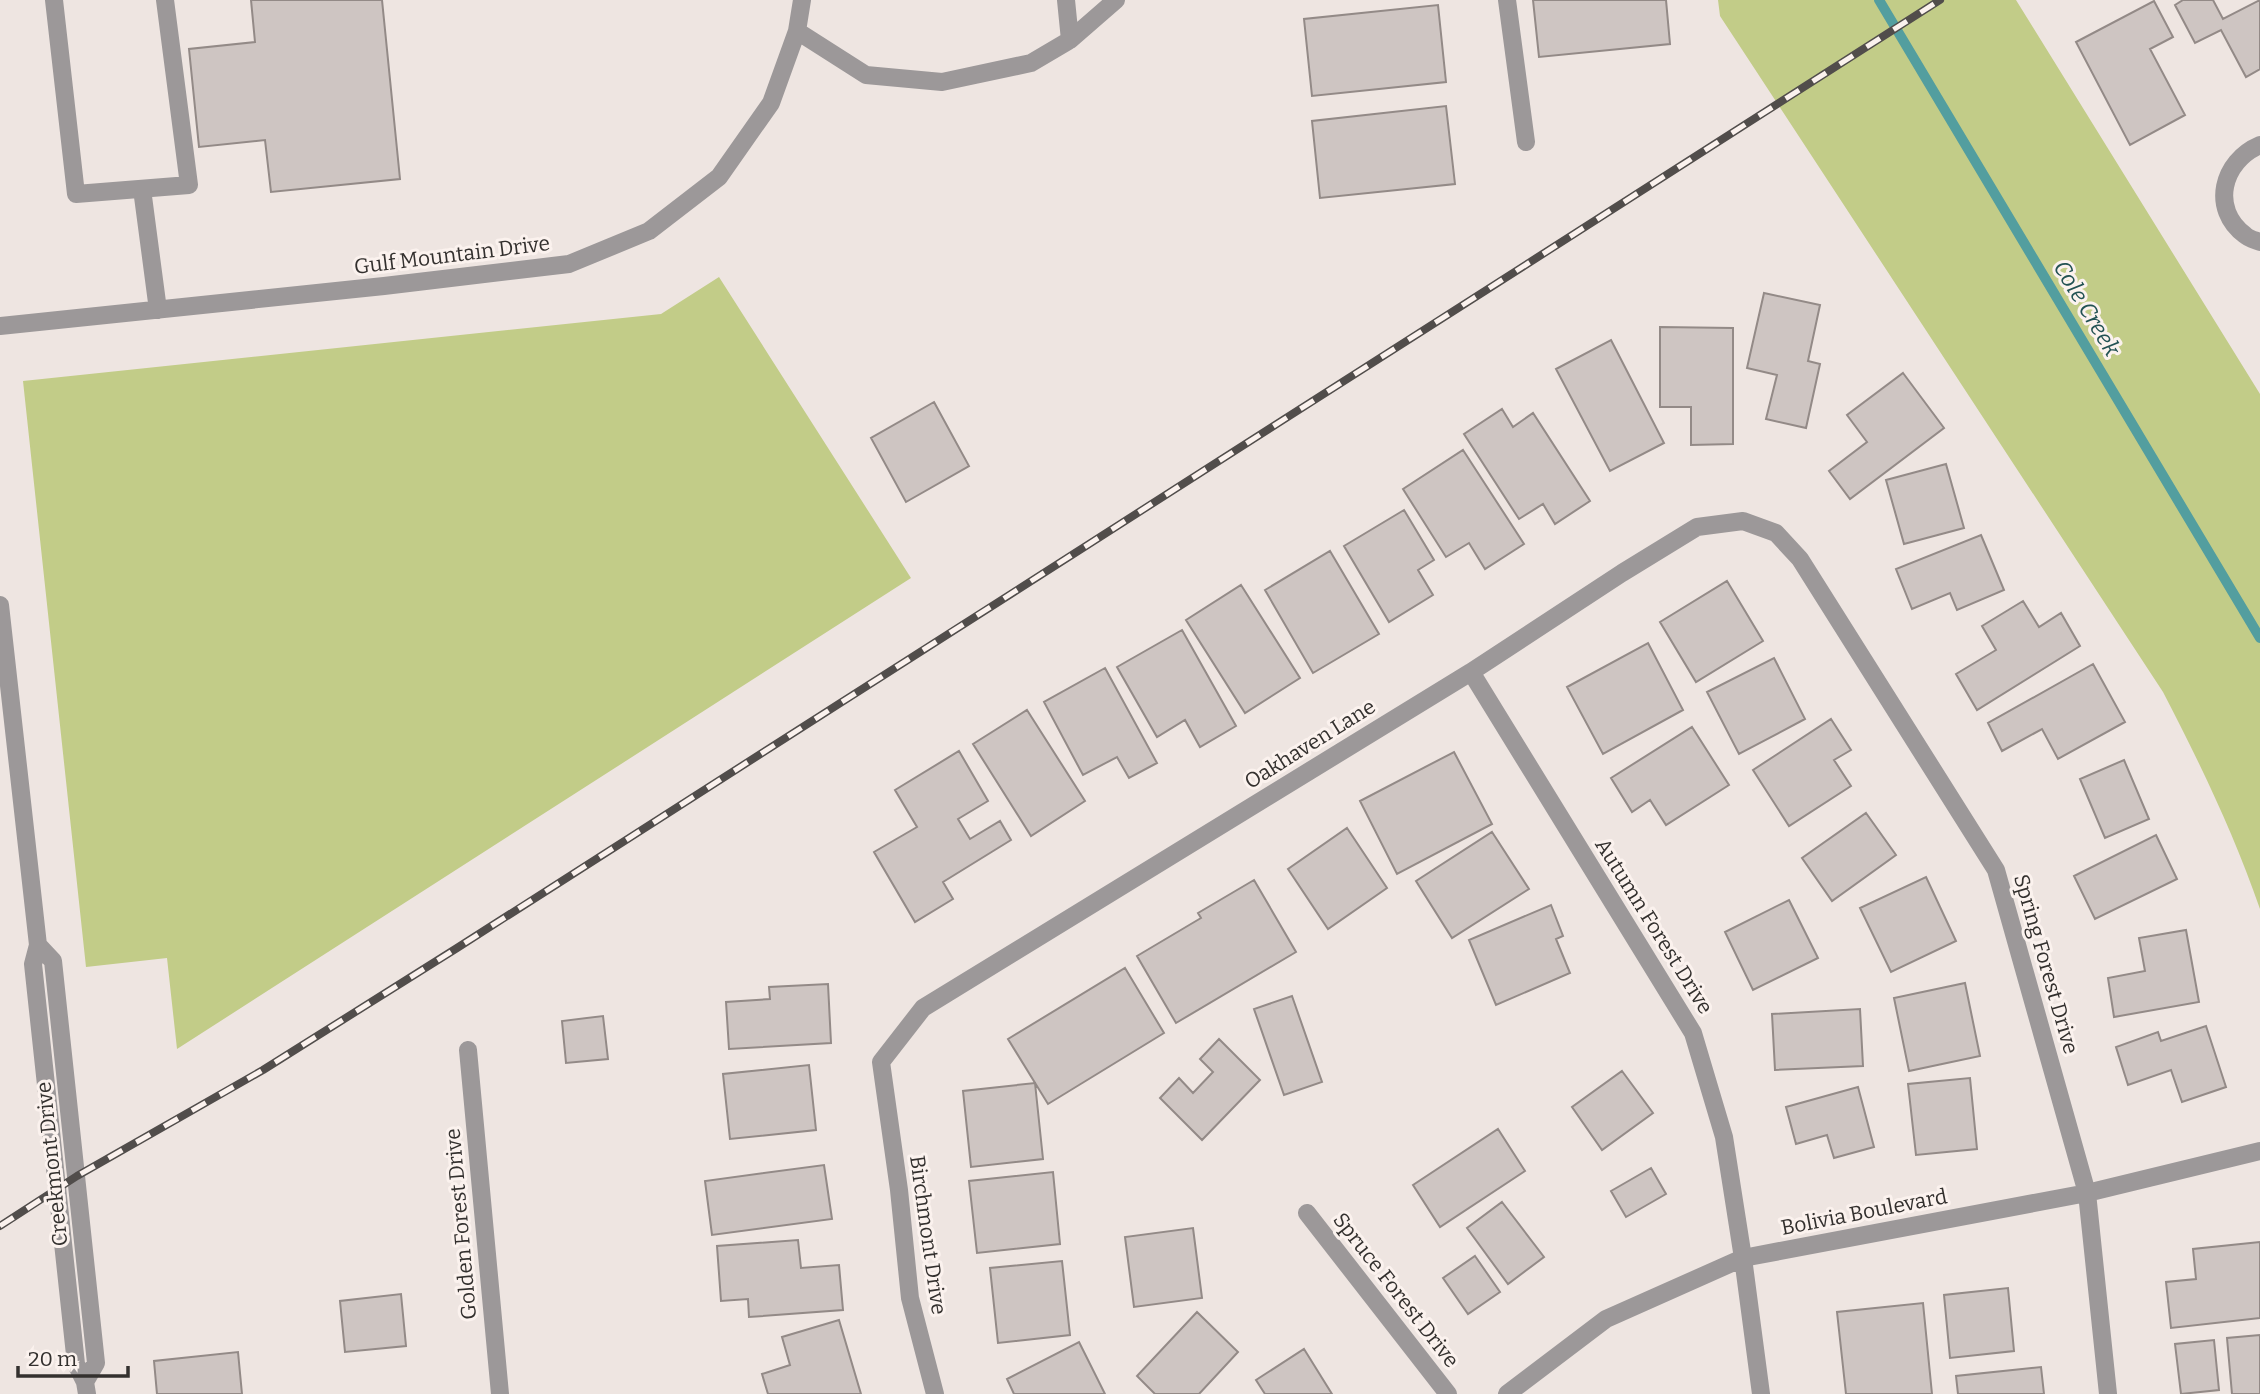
<svg xmlns="http://www.w3.org/2000/svg" width="2260" height="1394" font-family="Bitter,serif">
  <style>
    .green { fill: #c2cc88 }
    .lines { fill: none; stroke-linecap: round; stroke-linejoin: round }
    .stream { stroke: #539e9f; stroke-width: 10 }
    .building { fill: #cec5c2; stroke: #938a87; stroke-width: 2 }
    .minor { stroke: #9c9899; stroke-width: 18 }
    .rail-casing { stroke: #514d4b; stroke-width: 8 }
    .rail { stroke: #fbf2ee; stroke-width: 5; stroke-dasharray: 16; stroke-linecap: butt }
    .labels { text-anchor: middle; dominant-baseline: central; stroke-width: 6; stroke-linejoin: round; paint-order: stroke }
    .street-label { font-size: 21px; fill: #33302e; stroke: #fbf2ee }
    .water-label { font-size: 23px; font-style: italic; fill: #225253; stroke: #fbf2ee }
  </style>
  <rect width="100%" height="100%" fill="#eee5e1"/>
  <path class="green" d="M1718 0H2016L2260 394V909C2234 834 2200 763 2163 692L1720 16Z
    M719 277 911 578 177 1049 167 958 86 967 23 381 661 314Z"/>
  <g class="lines">
    <path class="stream" d="M1879 0 2260 638"/>
  </g>
  <path class="building" d="M251 0H382L400 179 271 192 265 140 199 147 189 49 255 42Z
    M1533 0H1666L1670 44 1539 57Z
    M2183 0H2213L2223 19 2260 0V69L2246 77 2221 30 2195 43 2175 5Z
    M2154 1 2173 37 2150 49 2185 115 2130 145 2076 42Z
    M1438 5 1446 82 1312 96 1304 19Z
    M1446 106 1455 184 1320 198 1312 121Z
    M1764 293 1820 305 1808 361 1820 364 1806 428 1766 419 1777 375 1747 368Z
    M1660 327 1733 328V444L1691 445V407H1660Z
    M1611 340 1664 443 1610 471 1556 369Z
    M1903 373 1944 428 1850 499 1829 471 1867 442 1847 415Z
    M934 402 969 466 906 502 871 438Z
    M1502 409 1513 427 1533 413 1590 501 1555 524 1543 504 1519 519 1464 434Z
    M1463 450 1524 544 1485 569 1469 543 1446 557 1403 489Z
    M1946 464 1964 528 1904 544 1886 480Z
    M1404 510 1434 560 1418 570 1433 595 1389 622 1344 546Z
    M1981 535 2004 590 1957 610 1950 593 1912 609 1896 569Z
    M1330 551 1379 634 1313 673 1265 590Z
    M1727 581 1763 641 1696 682 1660 622Z
    M1241 585 1300 678 1245 713 1186 620Z
    M2023 601 2039 627 2061 613 2080 646 1977 710 1956 674 1996 650 1982 626Z
    M1182 630 1236 726 1200 747 1185 720 1157 737 1117 667Z
    M1648 643 1683 710 1603 754 1567 687Z
    M1774 658 1805 719 1739 754 1707 692Z
    M2093 664 2125 722 2058 759 2042 729 2002 751 1988 723Z
    M1105 668 1157 763 1129 778 1117 757 1083 775 1044 702Z
    M1027 710 1085 801 1031 836 973 744Z
    M1831 719 1851 750 1834 760 1851 786 1789 826 1753 770Z
    M1692 727 1729 785 1666 825 1650 800 1632 812 1611 778Z
    M959 751 988 801 958 819 970 839 1000 821 1011 840 943 882 953 899 915 922 874 852 917 827 895 790Z
    M1454 752 1492 824 1397 874 1360 801Z
    M2124 760 2149 819 2105 838 2080 779Z
    M1866 813 1896 855 1832 901 1802 858Z
    M1347 828 1387 888 1328 929 1288 869Z
    M1492 832 1529 889 1452 938 1416 881Z
    M2156 835 2177 879 2095 919 2074 876Z
    M1926 877 1956 941 1891 972 1860 908Z
    M1254 880 1296 952 1176 1023 1137 956 1201 918 1198 913Z
    M1789 900 1818 958 1753 990 1725 932Z
    M1551 905 1563 936 1556 939 1570 973 1496 1005 1469 940Z
    M2186 930 2199 1002 2114 1017 2108 978 2145 971 2139 938Z
    M1125 968 1164 1033 1048 1104 1008 1039Z
    M1965 983 1980 1056 1909 1071 1894 998Z
    M828 984 831 1043 729 1049 726 1002 770 999 769 987Z
    M1292 996 1322 1082 1284 1095 1254 1009Z
    M1860 1009 1863 1066 1775 1070 1772 1014Z
    M603 1016 608 1059 566 1063 562 1021Z
    M2206 1026 2226 1087 2182 1102 2171 1070 2128 1085 2116 1047 2158 1032 2161 1041Z
    M1219 1039 1260 1080 1202 1140 1160 1098 1179 1078 1193 1093 1213 1072 1200 1059Z
    M809 1065 816 1130 730 1139 723 1074Z
    M1622 1071 1653 1113 1602 1150 1572 1107Z
    M1970 1078 1977 1149 1916 1155 1908 1084Z
    M1035 1083 1043 1159 971 1167 963 1091Z
    M1858 1087 1874 1147 1834 1158 1827 1135 1796 1144 1786 1107Z
    M1498 1129 1525 1171 1440 1227 1413 1185Z
    M824 1165 832 1219 712 1235 705 1181Z
    M1651 1168 1666 1194 1626 1217 1611 1191Z
    M1053 1172 1060 1244 977 1253 969 1181Z
    M1502 1202 1544 1257 1508 1284 1467 1228Z
    M1193 1228 1202 1298 1134 1307 1125 1237Z
    M798 1240 801 1268 839 1265 843 1310 749 1317 748 1299 721 1301 717 1246Z
    M2260 1242V1318L2171 1328 2166 1282 2196 1279 2193 1249Z
    M1475 1256 1500 1292 1468 1314 1443 1278Z
    M1062 1261 1070 1335 998 1343 990 1268Z
    M2008 1288 2014 1351 1950 1358 1944 1295Z
    M401 1294 406 1346 345 1352 340 1301Z
    M1923 1303 1932 1394H1846L1837 1312Z
    M1197 1312 1238 1352 1199 1394H1155L1137 1376Z
    M839 1320 861 1394H768L762 1374 790 1365 782 1337Z
    M2260 1335V1394H2232L2227 1338Z
    M2214 1340 2219 1390 2181 1394 2175 1344Z
    M1079 1342 1105 1394H1014L1007 1379Z
    M1304 1349 1332 1394H1265L1256 1380Z
    M238 1352 242 1394H157L154 1361Z
    M2041 1367 2044 1394H1958L1956 1376Z"/>
  <g class="lines">
    <path class="minor" d="M54 0 76 194 189 185 165 0
      M1066 0 1070 40
      M1507 0 1526 142
      M797 31 866 75 942 82 1031 63 1070 40 1116 0
      M2260 145C2222 161 2210 209 2245 235 2249 239 2255 240 2260 242
      M142 189 158 310
      M0 326 384 286 569 264 649 231 719 177 771 103 797 31 802 0
      M0 605 38 945 33 964 76 1364 85 1382 87 1394
      M1471 672 1693 1033 1724 1137 1743 1258 1761 1394
      M38 945 53 961 96 1363 85 1382
      M468 1050 500 1394
      M1307 1213 1448 1394
      M935 1394 910 1298 899 1190 881 1062 923 1008 1471 672 1622 573 1697 527 1743 521 1776 533 1800 559 1996 870 2087 1193 2108 1394
      M1507 1394 1606 1319 1743 1258 2087 1193 2260 1151"/>
    <g class="rail-casing">
      <path id="rail" d="M0 1226 77 1176 263 1070 457 948 1940 0"/>
    </g>
    <use href="#rail" class="rail"/>
  </g>
  <g class="labels">
    <g class="street-label">
      <text transform="translate(452 255) rotate(-7)">Gulf Mountain Drive</text>
      <text transform="translate(1310 744) rotate(-32)">Oakhaven Lane</text>
      <text transform="translate(1654 926) rotate(58)">Autumn Forest Drive</text>
      <text transform="translate(2046 964) rotate(74)">Spring Forest Drive</text>
      <text transform="translate(52 1164) rotate(-96)">Creekmont Drive</text>
      <text transform="translate(1864 1212) rotate(-11)">Bolivia Boulevard</text>
      <text transform="translate(461 1224) rotate(-95)">Golden Forest Drive</text>
      <text transform="translate(928 1235) rotate(82)">Birchmont Drive</text>
      <text transform="translate(1396 1290) rotate(52)">Spruce Forest Drive</text>
    </g>
    <g class="water-label">
      <text transform="translate(2087 308) rotate(59)">Cole Creek</text>
    </g>
  </g>
  <path d="M18 1366v10h110v-10" fill="none" stroke="#33302e" stroke-width="3.5"/>
  <text x="28" y="1366" font-size="21" fill="#33302e" stroke="#fbf2ee" stroke-width="5" paint-order="stroke">20 m</text>
</svg>
